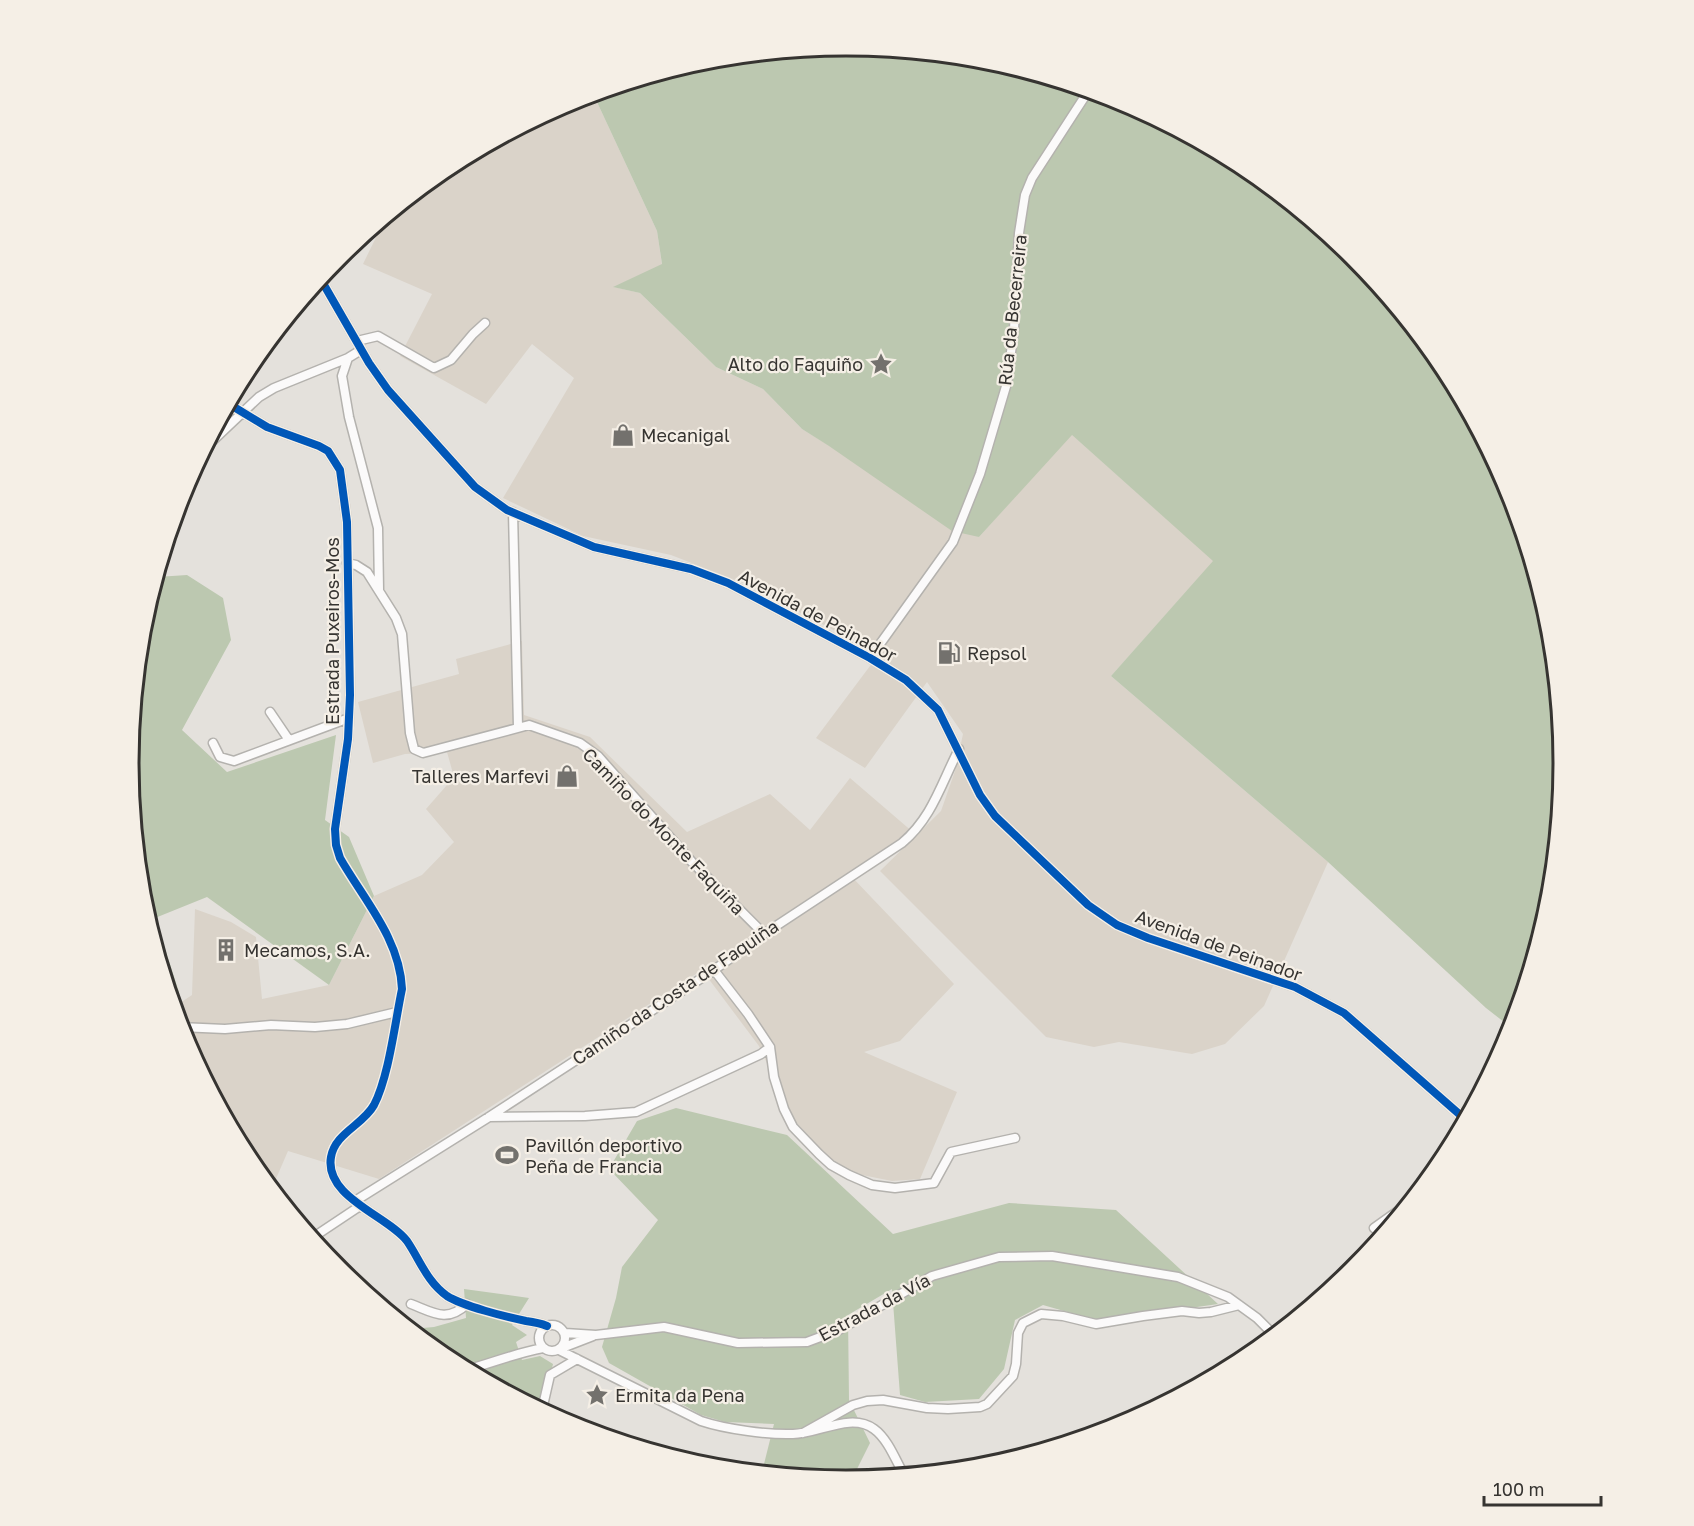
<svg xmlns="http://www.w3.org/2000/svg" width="1694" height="1526" font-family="'Golos Text',sans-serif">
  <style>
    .built { fill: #dad3c9 }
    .forest { fill: #bcc8b0 }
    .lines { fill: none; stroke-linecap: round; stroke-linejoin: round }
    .minor-casing { stroke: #b4b2ae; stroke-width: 11 }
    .minor { stroke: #fbfafa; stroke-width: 8 }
    .cycleway-casing { stroke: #f5efe6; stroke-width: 11 }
    .cycleway { stroke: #0057b8; stroke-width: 8 }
    .labels { text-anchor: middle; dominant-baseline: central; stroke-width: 4.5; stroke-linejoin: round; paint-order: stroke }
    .street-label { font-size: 18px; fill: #363431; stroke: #f5efe6 }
    .poi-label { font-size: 18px; fill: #363431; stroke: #f5efe6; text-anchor: start }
    .rim { fill: none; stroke: #363431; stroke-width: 3 }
  </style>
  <rect width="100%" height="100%" fill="#e4e1dc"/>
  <path class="built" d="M589 94 597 102 657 231 662 265 614 287 640 293 716 367 763 389 802 429 979 537 1071 434 1214 561 1111 676 1328 862 1264 1006 1225 1044 1192 1054 1119 1042 1094 1047 1046 1037 880 871 941 811 955 771 963 734 927 682 865 768 816 738 879 654 746 584 671 555 583 536 503 498 574 378 532 344 486 404 400 356 432 294 363 264 386 217 448 166 573 100Z
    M522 641 524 715 590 737 687 832 770 794 810 830 850 778 914 833 851 876 954 984 900 1041 864 1052 957 1092 920 1179 892 1181 862 1175 836 1165 793 1119 759 1046 702 970 379 1179 288 1151 272 1188 250 1162 184 1037 174 1007 192 995 195 909 231 922 256 937 262 999 329 985 374 896 422 875 454 842 426 809 454 777 447 752 405 754 373 763 358 702 459 674 456 659Z"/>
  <path class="forest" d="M847 45 987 59 1122 100 1246 166 1355 256 1444 364 1510 489 1551 623 1565 763 1551 903 1513 1029 1486 1008 1328 862 1111 676 1213 561 1072 435 979 537 952 531 829 446 802 429 763 389 716 367 640 293 613 287 662 264 657 231 597 102 589 94 707 59Z
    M187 575 223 598 231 640 182 730 227 772 336 735 325 820 349 837 374 896 329 985 207 897 155 918 179 992 171 998 143 903 129 763 143 623 157 577Z
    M676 1108 787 1135 893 1234 1009 1203 1116 1210 1218 1304 1099 1321 1043 1305 1015 1320 1004 1369 979 1399 925 1402 900 1395 892 1289 848 1315 849 1400 870 1443 851 1481 740 1470 764 1464 774 1424 725 1422 701 1415 609 1363 602 1347 616 1298 622 1267 658 1220 609 1169 637 1121Z
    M464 1289 529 1298 512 1325 527 1335 516 1342 522 1360 540 1356 553 1364 542 1410 448 1360 411 1329 434 1327 466 1318Z"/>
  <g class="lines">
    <g class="minor-casing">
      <path id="minor" d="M320 278 369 363 388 390 475 487 507 510 594 547 691 569 728 583 870 658 906 680 938 710 980 795 995 816 1088 905 1117 925 1148 938 1295 987 1344 1013 1466 1120
        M357 341 378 336 434 368 451 360 473 334 485 323
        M348 358 342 376 349 417 378 528 379 590
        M229 404 267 427 319 446 328 451 340 470 347 522 350 695 348 739 335 829 336 845 340 858C364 900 400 939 402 989 395 1022 389 1076 374 1105 363 1125 335 1133 331 1157 324 1197 388 1216 407 1241 420 1260 427 1282 447 1296 463 1306 506 1317 526 1321 534 1322 540 1323 547 1326
        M205 448 259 397 274 388 348 358 361 350
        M513 512 518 727
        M347 563 356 565 367 572 396 618 402 634 410 733 414 749 423 753 529 725 580 743 598 756 692 862 764 934
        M870 658 953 542 980 474 1007 383 1014 329 1019 233 1025 195 1032 178 1089 90
        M270 712 289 740
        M213 743 220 757 234 761 349 718
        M714 970 748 1014 770 1047 774 1077 784 1109 793 1127 819 1154 831 1165 849 1175 872 1185 895 1188 934 1183 951 1152 1015 1138
        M180 1027 225 1029 271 1025 315 1027 347 1024 397 1012
        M489 1117 585 1116 636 1112 761 1054 770 1047
        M355 1201 489 1117 714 970 764 934 902 843C932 818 941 784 959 749
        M1374 1228 1412 1201
        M312 1238 360 1206
        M411 1304C434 1313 447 1323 467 1304
        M539 1338a13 13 0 1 1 26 0a13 13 0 1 1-26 0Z
        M565 1333 596 1335 664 1327 738 1343 807 1342 839 1330 932 1276 999 1257 1052 1256 1178 1277 1228 1297 1257 1318 1275 1336
        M562 1348 593 1336
        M559 1350 701 1421C725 1429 768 1435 793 1434 818 1434 851 1412 874 1429 888 1439 896 1461 904 1475
        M466 1370C492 1363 516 1353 543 1348
        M542 1410 550 1375 577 1359
        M803 1433 853 1405 867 1401 883 1400 927 1408 948 1409 980 1407 987 1404 1013 1376 1016 1364 1018 1333 1023 1323 1041 1314 1063 1316 1096 1324 1143 1316 1182 1311 1199 1313 1211 1312 1239 1305"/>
    </g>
    <use href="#minor" class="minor"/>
    <g class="cycleway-casing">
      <path id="cycleway" d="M320 278 369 363 388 390 475 487 507 510 594 547 691 569 728 583 870 658 906 680 938 710 980 795 995 816 1088 905 1117 925 1148 938 1295 987 1344 1013 1466 1120
        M229 404 267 427 319 446 328 451 340 470 347 522 350 695 348 739 335 829 336 845 340 858C364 900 400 939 402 989 395 1022 389 1076 374 1105 363 1125 335 1133 331 1157 324 1197 388 1216 407 1241 420 1260 427 1282 447 1296 463 1306 506 1317 526 1321 534 1322 540 1323 547 1326"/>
    </g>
    <use href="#cycleway" class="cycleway"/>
  </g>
  <defs>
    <g id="sight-bare" transform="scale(1.8)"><path d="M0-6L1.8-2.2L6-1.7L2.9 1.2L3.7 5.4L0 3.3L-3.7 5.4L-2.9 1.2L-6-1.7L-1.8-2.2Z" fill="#73716d" stroke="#f5efe6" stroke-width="2.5" paint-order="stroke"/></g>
    <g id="shop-bare" transform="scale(1.8)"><path d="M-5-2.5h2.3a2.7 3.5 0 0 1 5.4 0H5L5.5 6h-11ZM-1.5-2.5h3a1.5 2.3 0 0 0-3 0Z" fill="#73716d" stroke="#f5efe6" stroke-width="2.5" paint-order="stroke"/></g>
    <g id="fuel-bare" transform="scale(1.8)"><path d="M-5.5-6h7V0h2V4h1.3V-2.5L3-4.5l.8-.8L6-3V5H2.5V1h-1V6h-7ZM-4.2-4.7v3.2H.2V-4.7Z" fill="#73716d" stroke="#f5efe6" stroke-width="2.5" paint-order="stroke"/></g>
    <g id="building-bare" transform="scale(1.8)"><path d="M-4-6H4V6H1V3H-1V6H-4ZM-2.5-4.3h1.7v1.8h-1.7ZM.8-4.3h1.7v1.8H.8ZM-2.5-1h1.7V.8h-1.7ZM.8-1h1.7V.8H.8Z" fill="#73716d" stroke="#f5efe6" stroke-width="2.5" paint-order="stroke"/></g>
    <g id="stadium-bare" transform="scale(1.8)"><path d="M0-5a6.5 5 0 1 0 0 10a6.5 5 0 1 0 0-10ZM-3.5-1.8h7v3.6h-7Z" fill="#73716d" stroke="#f5efe6" stroke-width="2.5" paint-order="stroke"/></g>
  </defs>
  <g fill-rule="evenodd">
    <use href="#sight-bare" x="881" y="364"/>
    <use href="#shop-bare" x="623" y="435"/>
    <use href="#fuel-bare" x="949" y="653"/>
    <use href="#shop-bare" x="567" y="776"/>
    <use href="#building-bare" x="226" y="950"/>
    <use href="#stadium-bare" x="507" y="1155"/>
    <use href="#sight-bare" x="597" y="1395"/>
  </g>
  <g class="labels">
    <g class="street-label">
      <text transform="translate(1012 310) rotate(-84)">Rúa da Becerreira</text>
      <text transform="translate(818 615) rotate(28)">Avenida de Peinador</text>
      <text transform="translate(332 631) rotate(-90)">Estrada Puxeiros-Mos</text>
      <text transform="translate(664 831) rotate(46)">Camiño do Monte Faquiña</text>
      <text transform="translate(1219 945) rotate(20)">Avenida de Peinador</text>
      <text transform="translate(675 992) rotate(-34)">Camiño da Costa de Faquiña</text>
      <text transform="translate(874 1307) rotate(-28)">Estrada da Vía</text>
    </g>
    <g class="poi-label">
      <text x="863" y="364" text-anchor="end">Alto do Faquiño</text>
      <text x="641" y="435">Mecanigal</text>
      <text x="967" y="653">Repsol</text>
      <text x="549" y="776" text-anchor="end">Talleres Marfevi</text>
      <text x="244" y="950">Mecamos, S.A.</text>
      <text x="525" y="1145">Pavillón deportivo<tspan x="525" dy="21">Peña de Francia</tspan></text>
      <text x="615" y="1395">Ermita da Pena</text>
    </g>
  </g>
  <path d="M0 0H1694V1526H0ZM139 763a707 707 0 1 1 1414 0a707 707 0 1 1-1414 0Z" fill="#f5efe6" fill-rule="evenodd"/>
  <path class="rim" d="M139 763a707 707 0 1 1 1414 0a707 707 0 1 1-1414 0Z"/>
  <path d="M1484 1496v9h117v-9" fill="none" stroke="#363431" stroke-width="3"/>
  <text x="1493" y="1496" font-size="18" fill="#363431" stroke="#f5efe6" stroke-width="4.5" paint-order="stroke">100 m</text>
</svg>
